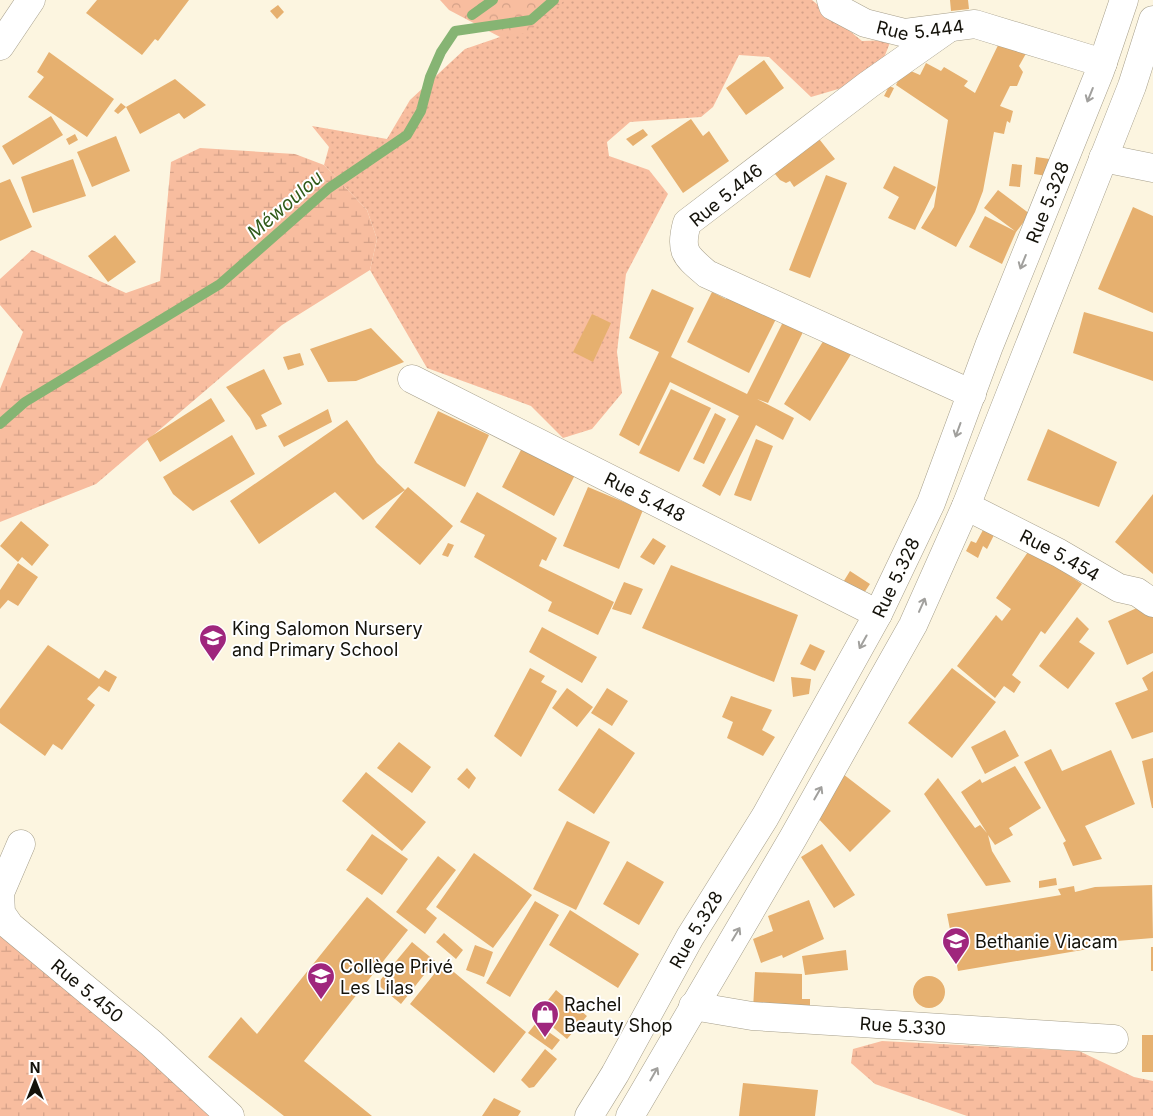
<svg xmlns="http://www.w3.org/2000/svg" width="1153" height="1116" font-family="Inter,sans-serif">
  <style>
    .grass { fill: url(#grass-dots) }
    .forest { fill: url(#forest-crowns) }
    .wetland { fill: url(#wetland-marsh) }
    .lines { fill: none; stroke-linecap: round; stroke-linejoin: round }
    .stream { stroke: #86b473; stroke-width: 10 }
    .building { fill: #e6b06f }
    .street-casing { stroke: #a69f8b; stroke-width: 29 }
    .secondary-casing { stroke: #a69f8b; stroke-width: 29 }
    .street { stroke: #fff; stroke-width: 28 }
    .secondary { stroke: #fff; stroke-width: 28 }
    .oneway { stroke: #a1a09d }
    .labels { text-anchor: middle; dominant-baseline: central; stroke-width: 4; stroke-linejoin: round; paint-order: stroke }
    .street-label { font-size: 18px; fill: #14120a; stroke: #fff }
    .poi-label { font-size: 18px; fill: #14120a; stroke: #fff; text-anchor: start }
    .water-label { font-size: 19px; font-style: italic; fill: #315b1a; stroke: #fff }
  </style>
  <defs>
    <pattern id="grass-dots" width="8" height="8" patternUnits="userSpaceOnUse" patternTransform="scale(1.25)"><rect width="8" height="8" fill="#f8bd9f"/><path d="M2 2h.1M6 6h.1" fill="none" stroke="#d4a188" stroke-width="1.8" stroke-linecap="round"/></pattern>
    <pattern id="forest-crowns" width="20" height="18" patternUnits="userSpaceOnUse" patternTransform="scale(1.25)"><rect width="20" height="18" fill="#f8bd9f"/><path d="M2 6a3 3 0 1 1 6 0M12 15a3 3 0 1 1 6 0" fill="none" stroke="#d4a188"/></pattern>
    <pattern id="wetland-marsh" width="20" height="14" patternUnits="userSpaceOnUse" patternTransform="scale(1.25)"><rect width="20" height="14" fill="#f8bd9f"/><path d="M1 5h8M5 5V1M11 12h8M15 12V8" fill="none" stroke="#d4a188"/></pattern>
  </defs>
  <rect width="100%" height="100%" fill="#fcf5e0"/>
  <path class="grass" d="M536 0H812L862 41 891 40 880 68 869 80 811 97 769 57 739 55 713 107 701 117 630 122 607 142 609 156 649 170 668 194 626 274 617 352 622 393 592 429 563 438 531 406 427 368 370 270 377 239 367 210 324 165 329 147 312 126 387 139 410 100 465 49 500 37Z"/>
  <path class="forest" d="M440 0H565L527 33 500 37 449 10Z"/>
  <path class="wetland" d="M200 148 295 154 324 165 367 210 377 239 370 270 282 325 96 484 0 522V389L23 332 0 305V279L32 250 126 293 160 281 171 162Z
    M0 927 223 1116H0Z
    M882 1041 1079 1051 1134 1077 1153 1081V1116H967L875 1084 851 1063 853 1049Z"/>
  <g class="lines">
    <path class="stream" d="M472 15 493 0
      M0 424 25 402 220 284 329 188 407 135 421 111 430 77 441 52 455 31 531 20 554 0"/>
  </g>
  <path class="building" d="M97 0H189L158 41 155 39 142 55 86 13Z
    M950 0H968L969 9 951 11Z
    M278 5 284 12 277 19 270 11Z
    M1001 39 1028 50 1019 66 1023 72 1017 86H1010L1000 106 1013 111 1010 123 1007 121 1004 134 994 132 983 191 975 212 956 247 921 228 934 207 948 120 896 85 904 68 920 75 926 63 941 71 944 67 968 81 964 86 975 93Z
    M49 52 114 99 87 137 28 97 44 77 37 72Z
    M764 60 784 88 746 115 726 88Z
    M175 79 206 105 184 119 179 113 140 134 126 107Z
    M889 86 894 88 889 98 884 96Z
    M121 103 126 107 118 114 114 111Z
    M51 116 63 135 13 165 2 146Z
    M691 119 703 136 709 131 729 161 683 193 651 146Z
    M643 129 648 135 633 146 626 139Z
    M75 134 78 140 69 145 66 139Z
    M816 135 835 159 794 187 790 181 786 183 780 180 770 168Z
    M116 136 130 171 92 187 77 152Z
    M1036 157 1050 159 1047 176 1034 174Z
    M73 159 86 196 33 213 21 177Z
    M1012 164 1022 165 1020 187 1009 186Z
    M894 166 936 187 915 230 888 218 899 197 883 188Z
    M826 175 847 183 810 278 789 270Z
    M10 179 32 227 0 241V183Z
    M998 190 1030 214 1016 232 1002 264 969 247 985 216 1015 231 984 208Z
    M1133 207 1153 216V313L1098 289Z
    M115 235 136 262 108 282 88 256Z
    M652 289 694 308 671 357 747 394 784 320 804 330 768 403 757 399 794 418 783 440 756 425 720 496 702 486 739 416 670 382 639 446 619 435 659 352 629 338Z
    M712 292 726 299 730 292 776 319 749 373 687 342Z
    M1084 312 1153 332V381L1073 353Z
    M592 314 611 323 593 362 573 352Z
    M371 328 404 362 356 381 328 382 310 349Z
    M827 335 853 351 810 421 784 404Z
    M300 353 304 365 288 370 283 357Z
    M264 369 282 404 261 415 267 426 256 430 250 418 226 387Z
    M671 389 711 408 679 472 639 453Z
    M211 398 225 421 160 462 147 439Z
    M328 409 332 422 284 447 278 436Z
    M438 411 489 435 465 487 414 463Z
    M715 413 726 419 704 464 693 459Z
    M347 420 377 463 405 490 408 487 453 526 420 565 375 527 405 490 363 520 335 492 259 544 230 501Z
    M1048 429 1117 462 1099 507 1027 480Z
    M232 435 255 474 193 511 173 494 163 477Z
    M756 439 773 446 751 501 734 495Z
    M524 444 576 473 554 516 502 487Z
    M588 487 643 510 619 569 563 546Z
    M477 492 557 538 546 561 542 559 539 566 614 602 598 635 548 611 552 602 474 557 485 535 460 522Z
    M1153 494V574L1115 542Z
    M21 521 49 545 32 566 22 557 18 562 0 546Z
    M983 530 994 535 987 549 983 546 978 558 966 551 971 541 976 543Z
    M653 538 666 546 654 565 640 557Z
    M448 543 454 545 448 557 442 555Z
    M1030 549 1082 584 1045 634 1041 631 1012 675 1021 682 1014 693 1004 686 995 698 957 666 996 615 1002 621 1011 609 996 598Z
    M18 563 38 577 18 606 8 600 0 609V590Z
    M671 565 798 615 774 682 642 628Z
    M850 571 870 584 862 596 842 584Z
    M624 582 643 589 631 615 612 609Z
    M1148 603 1153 615V653L1127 665 1108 621Z
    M1077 617 1089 629 1079 642 1095 653 1068 689 1039 666Z
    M542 627 597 657 582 683 529 652Z
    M810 644 825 651 815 671 800 664Z
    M48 645 99 679 105 670 117 677 109 692 99 686 87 699 95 705 62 750 53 744 45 756 0 723V709Z
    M530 668 545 676 541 682 557 691 521 757 494 736Z
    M952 668 996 702 952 758 908 723Z
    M1153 671V732L1132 739 1115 703 1148 690 1142 678Z
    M791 677 811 679 809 694 793 697Z
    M567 688 593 707 577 727 552 708Z
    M607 688 628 701 612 726 591 713Z
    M731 696 772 710 762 730 775 737 763 756 727 738 733 722 722 717Z
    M599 728 635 753 594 814 558 790Z
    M1005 730 1019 756 985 774 971 747Z
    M399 742 431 767 412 793 377 768Z
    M1051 749 1062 771 1111 750 1135 804 1085 826 1102 859 1073 866 1063 843 1066 841 1024 762Z
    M1153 758V808H1152L1142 761Z
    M1015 766 1041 808 1009 828 1013 835 995 845 988 835 992 851 1011 882 986 886 924 794 938 778 975 828 980 825 987 833 961 792 980 779 982 783Z
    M467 768 476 778 469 789 457 779Z
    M366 772 426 822 402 851 342 801Z
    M843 774 891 811 850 852 815 815Z
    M567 821 610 842 576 910 533 889Z
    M372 834 408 859 382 895 346 870Z
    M822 844 855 895 834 908 801 857Z
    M474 853 532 895 493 948 436 907Z
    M438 856 456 870 426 909 437 918 425 934 396 912Z
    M627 861 664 882 639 925 603 904Z
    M1056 878 1057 885 1039 888V881Z
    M1152 885 1153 938 1105 942 1106 946 958 971 947 914 1061 895 1058 889 1074 886 1075 892 1095 887Z
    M367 897 408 930 304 1061 372 1116H284L208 1057 241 1017 257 1034Z
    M809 900 824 939 783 958 782 955 761 963 753 939 773 931 768 916Z
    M535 901 559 915 510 997 486 983Z
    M570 910 639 954 618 988 549 945Z
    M444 933 463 950 456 959 436 942Z
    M412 942 435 961 401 1004 377 984Z
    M475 945 493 952 484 977 466 970Z
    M1151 947H1153V971H1151Z
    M846 950 848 970 805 975 802 956Z
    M443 963 526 1032 494 1073 410 1004Z
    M755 972 802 974V999H810V1007L753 1009Z
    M913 992a16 16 0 1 1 32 0a16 16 0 1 1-32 0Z
    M556 990 587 1016 567 1039 537 1014Z
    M536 1023 560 1040 552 1050 528 1033Z
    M1142 1035H1153V1072H1142Z
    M545 1049 557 1059 534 1087 529 1088 521 1080Z
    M743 1083 818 1090 815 1116H739Z
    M494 1098 521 1111 518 1116H482Z"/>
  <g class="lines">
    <g class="street-casing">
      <g id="street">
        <path id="s1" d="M831 0 833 6 865 23 905 33 975 24 1103 63"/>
        <path d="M949 28 868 85 687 223C679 252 686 256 707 274L972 394"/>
        <path d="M0 46 31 0"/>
        <path d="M1103 158 1153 168"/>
        <path id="s2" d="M412 379 878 614"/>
        <path id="s3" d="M966 506 1059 553 1119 588 1137 592 1153 603"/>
        <path id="s4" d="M21 844 0 893 1 913 10 926 151 1043 230 1116"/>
        <path id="s5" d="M693 1006 752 1016 1114 1039"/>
      </g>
    </g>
    <g class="secondary-casing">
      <g id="secondary">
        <path id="s6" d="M589 1116 615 1074 690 937 765 817 878 614 931 503 989 346 1100 71 1124 0"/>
        <path d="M630 1116 793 838 913 625 966 506 1132 86 1153 20"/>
      </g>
    </g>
    <use href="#street" class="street"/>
    <use href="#secondary" class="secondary"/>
  </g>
  <defs><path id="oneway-shaft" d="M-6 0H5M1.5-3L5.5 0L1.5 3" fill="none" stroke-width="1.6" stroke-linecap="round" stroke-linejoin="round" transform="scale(1.25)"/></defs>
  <g class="oneway">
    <use href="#oneway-shaft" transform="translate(1090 95) rotate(112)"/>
    <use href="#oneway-shaft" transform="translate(1023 262) rotate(112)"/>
    <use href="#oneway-shaft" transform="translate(958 430) rotate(110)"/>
    <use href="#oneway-shaft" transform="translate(922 605) rotate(-66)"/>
    <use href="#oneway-shaft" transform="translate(863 642) rotate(119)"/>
    <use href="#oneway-shaft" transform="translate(818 793) rotate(-60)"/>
    <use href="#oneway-shaft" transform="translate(736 934) rotate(-59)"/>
    <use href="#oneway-shaft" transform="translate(654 1074) rotate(-60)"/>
  </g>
  <defs>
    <g id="school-pin" transform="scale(1.4375)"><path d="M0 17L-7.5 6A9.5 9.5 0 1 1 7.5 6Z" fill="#9f267d" stroke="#fff"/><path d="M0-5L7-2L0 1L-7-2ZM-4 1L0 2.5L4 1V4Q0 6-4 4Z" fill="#fff"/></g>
    <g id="shop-pin" transform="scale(1.4375)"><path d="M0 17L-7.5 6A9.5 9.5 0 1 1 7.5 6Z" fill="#9f267d" stroke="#fff"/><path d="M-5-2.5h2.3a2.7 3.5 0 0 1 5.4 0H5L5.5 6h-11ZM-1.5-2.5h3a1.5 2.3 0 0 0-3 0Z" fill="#fff"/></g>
  </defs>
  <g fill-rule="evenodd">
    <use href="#school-pin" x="213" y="638"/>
    <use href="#school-pin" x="956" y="941"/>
    <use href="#school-pin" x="321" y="976"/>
    <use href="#shop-pin" x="545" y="1014"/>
  </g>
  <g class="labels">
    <g class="street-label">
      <text stroke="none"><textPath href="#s1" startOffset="99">Rue 5.444</textPath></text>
      <text transform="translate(726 195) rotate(-39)">Rue 5.446</text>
      <text stroke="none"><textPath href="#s6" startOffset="1025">Rue 5.328</textPath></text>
      <text stroke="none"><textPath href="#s2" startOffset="261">Rue 5.448</textPath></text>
      <text stroke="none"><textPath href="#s3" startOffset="106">Rue 5.454</textPath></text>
      <text stroke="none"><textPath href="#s6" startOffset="620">Rue 5.328</textPath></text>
      <text stroke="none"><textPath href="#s6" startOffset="215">Rue 5.328</textPath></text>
      <text stroke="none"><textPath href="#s4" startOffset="190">Rue 5.450</textPath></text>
      <text stroke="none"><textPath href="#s5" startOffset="211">Rue 5.330</textPath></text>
    </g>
    <g class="poi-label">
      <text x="232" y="628">King Salomon Nursery<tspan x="232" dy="21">and Primary School</tspan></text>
      <text x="975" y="941">Bethanie Viacam</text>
      <text x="340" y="966">Collège Privé<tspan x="340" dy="21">Les Lilas</tspan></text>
      <text x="564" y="1004">Rachel<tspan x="564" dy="21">Beauty Shop</tspan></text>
    </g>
    <g class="water-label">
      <text transform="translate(285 205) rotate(-41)">Méwoulou</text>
    </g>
  </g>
  <g transform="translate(35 1081)" stroke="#ffffff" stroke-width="4" paint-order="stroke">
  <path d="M0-4L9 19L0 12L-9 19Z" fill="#14120a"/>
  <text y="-8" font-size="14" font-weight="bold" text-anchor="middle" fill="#14120a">N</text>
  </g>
</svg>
